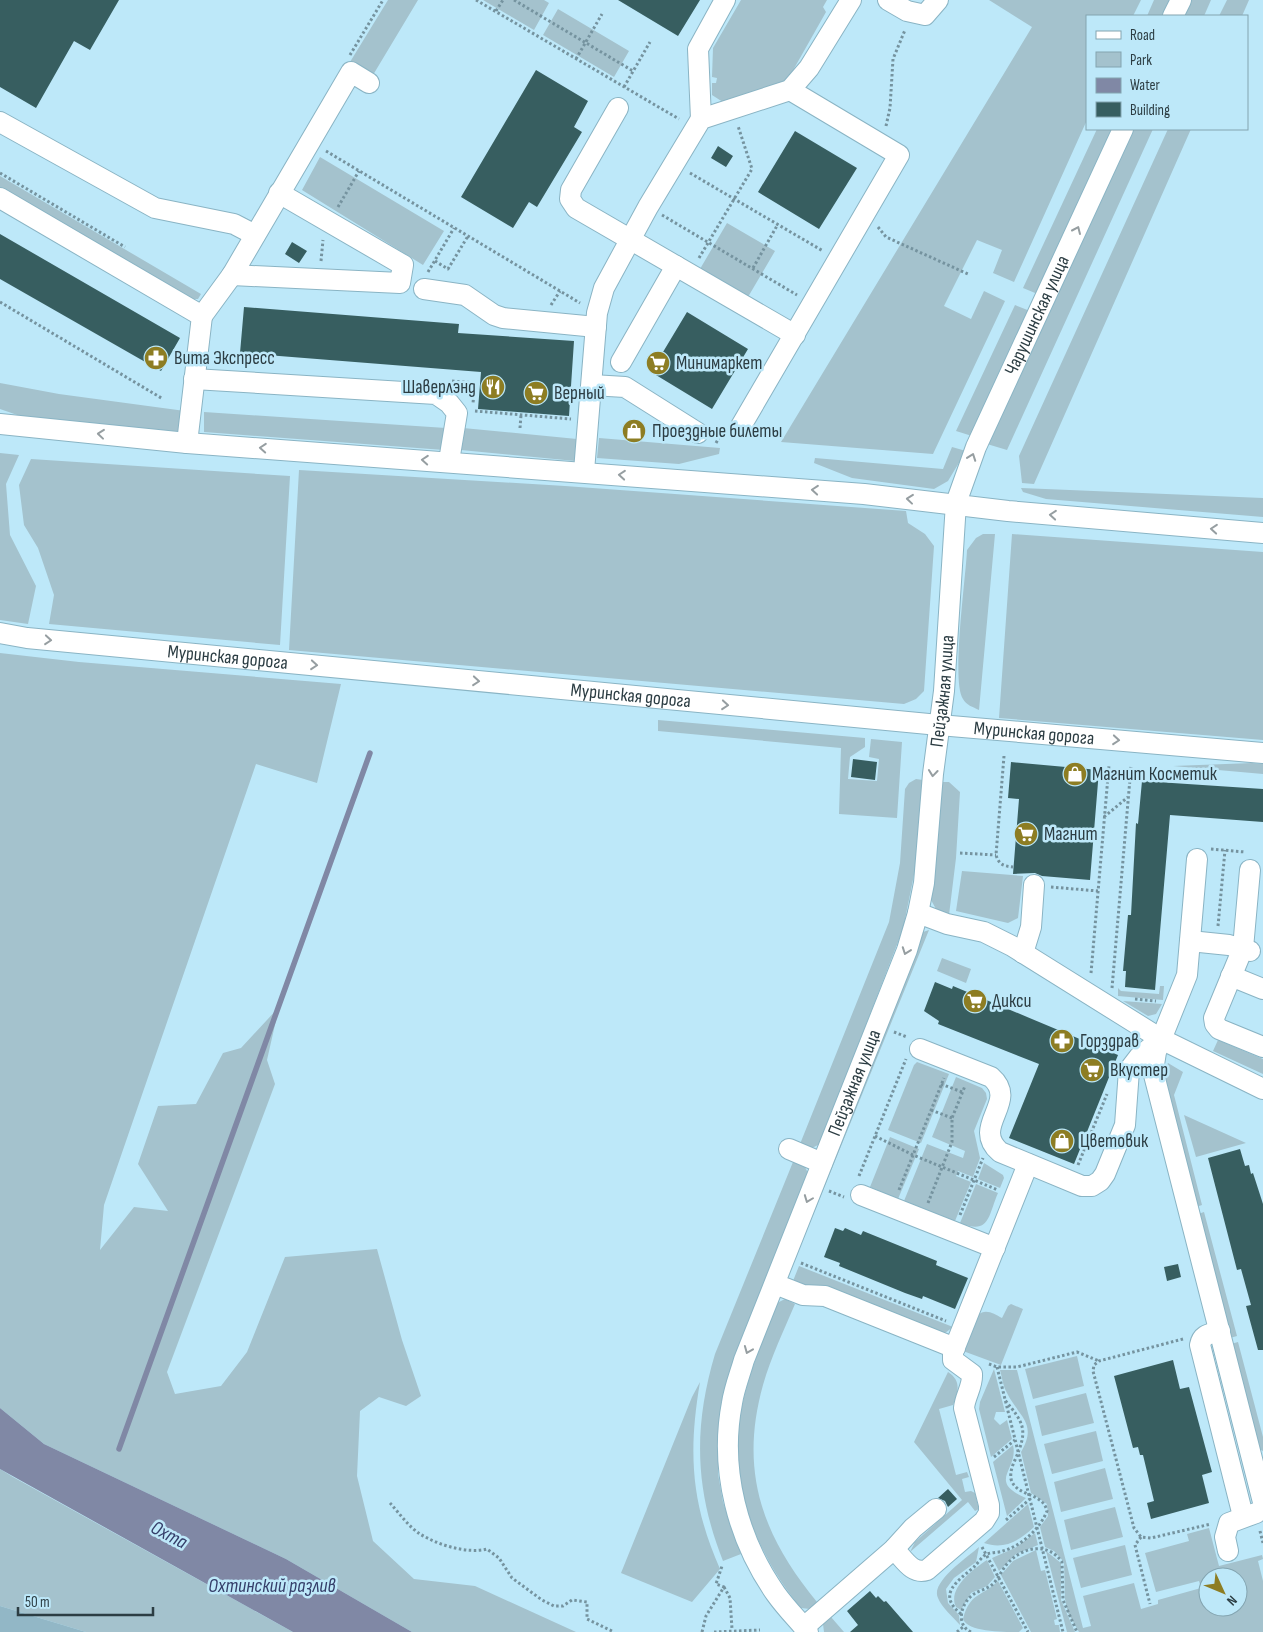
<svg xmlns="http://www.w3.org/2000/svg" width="1263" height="1632" font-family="'Sofia Sans Condensed',sans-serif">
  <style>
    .green { fill: #a4c2cd; fill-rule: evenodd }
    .forest { fill: #92b7c6 }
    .water { fill: #8088a5 }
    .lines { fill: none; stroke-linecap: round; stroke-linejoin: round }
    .stream { stroke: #8088a5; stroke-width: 5.5 }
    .building { fill: #375e60 }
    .minor-casing { stroke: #8ab4c4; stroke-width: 22 }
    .path { stroke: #75939f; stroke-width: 3; stroke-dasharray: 2.5 2.5; stroke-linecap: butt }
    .minor { stroke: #fff; stroke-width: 20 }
    .oneway { stroke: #969ea1 }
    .labels { text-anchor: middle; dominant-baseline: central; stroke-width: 5; stroke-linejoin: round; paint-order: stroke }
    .street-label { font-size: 19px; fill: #2c3d43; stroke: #bde8f9 }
    .poi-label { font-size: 19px; fill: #2c3d43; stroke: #bde8f9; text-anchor: start }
    .water-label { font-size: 20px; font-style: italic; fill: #353e69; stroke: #bde8f9 }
  </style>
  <rect width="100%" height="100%" fill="#bde8f9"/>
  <path class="green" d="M388 0H418L373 75 350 62Z
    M483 0H544L549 3 534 30Z
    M741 0H827L823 7 826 12 787 81 726 104 712 95V83H716L717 78 712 77 713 48Z
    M989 0H1141L1133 16H1087V120L1014 282 993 273 1002 250 977 240 944 306 971 319 984 291 1005 301 933 454 781 442 1032 27Z
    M1154 0H1176L1168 16H1147Z
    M1189 0H1211L1204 16H1181Z
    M1227 0H1249L1242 16H1219Z
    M558 9 629 51 614 77 543 35Z
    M1097 129H1117L1040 295 1023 288Z
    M1130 129H1153L1007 450 987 444Z
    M1168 129H1191L1034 484 1022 483 1019 456Z
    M320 157 444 231 423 265 302 190Z
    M0 176 201 294 198 299H192L0 187Z
    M727 223 775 251 748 297 700 269Z
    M1015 305 1030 311 972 436 956 431Z
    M0 383 59 394 185 411 183 432 23 417 0 409Z
    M204 412 446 428 444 450 204 432Z
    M463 428 577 439 575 461 461 450Z
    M599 438 720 448 719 454 679 464 597 458Z
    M952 447 966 451 948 481 934 489 852 478 814 463 815 458 943 469Z
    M0 453 19 455 6 484 10 535 36 586 28 624 0 620Z
    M31 459 290 476 280 645 49 624 54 595 38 548 24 525 19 485Z
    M299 470 565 486 906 511 908 523 925 534 934 546 924 691 916 699 904 704 289 650Z
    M1021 488 1263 498V517L1046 499 1023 492Z
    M983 534H995L979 710C973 707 966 705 963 699 951 682 966 576 967 550L976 538Z
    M1012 534 1263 552V740L999 718Z
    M0 653 79 662 341 684 317 783 256 764 104 1205 100 1250 134 1207 168 1211 138 1164 158 1106 196 1104 223 1053 241 1048 279 1007 267 1060 275 1084 167 1372 175 1394 221 1386 247 1352 285 1257 377 1249 402 1340 421 1396 406 1406 379 1397 360 1411 357 1476 373 1541 414 1579 475 1586 576 1632H412L286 1559 44 1444 0 1408Z
    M658 720 865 738V747L850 757 848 779 877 781 879 759 869 757 871 739 902 742 897 818 839 814 841 748 658 731Z
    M1252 763 1263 764V774L1173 766Z
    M916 779 923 780 916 865 903 929 820 1144 812 1148 800 1144 889 922 900 863 905 789 909 783Z
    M942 782H949L960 792 956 858 949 915 936 909 931 900Z
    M962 871 1023 876 1018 918 1008 923 956 911Z
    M929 930 789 1274 923 932Z
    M942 958 971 969 966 983 937 971Z
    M1160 986H1164L1163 1000 1118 996V988L1121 991 1159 994Z
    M1123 1001 1162 1004 1156 1014 1148 1016Z
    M1218 1040 1263 1059V1074L1213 1051Z
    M917 1062 949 1074 921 1143 888 1130 914 1065Z
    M1168 1063 1183 1072 1174 1095 1202 1205 1196 1207 1163 1072Z
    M956 1077 982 1088 986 1093 987 1099 974 1131 980 1158 973 1177 958 1171 956 1176 971 1182 955 1221 904 1201 927 1144 963 1158 965 1151 932 1137Z
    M1184 1115 1246 1143 1196 1157Z
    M890 1137 919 1149 898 1199 870 1187Z
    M793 1162 805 1167 809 1175 734 1360 719 1419 718 1474 723 1502 741 1554 723 1561C695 1490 693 1428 715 1354Z
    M984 1163 1003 1175 1004 1178 1000 1188 978 1179Z
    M976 1184 998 1193C988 1216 990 1235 960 1223Z
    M1204 1212 1237 1336 1230 1338 1198 1214Z
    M799 1266 953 1327 945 1333H939L793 1281Z
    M785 1299 795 1304C784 1330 771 1357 763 1385 739 1471 762 1535 817 1602L810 1609 801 1608C756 1554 727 1482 741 1411 748 1373 764 1338 777 1303Z
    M1011 1304 1023 1309 1001 1365 963 1351 978 1315C986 1308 994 1314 1002 1318L1008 1306Z
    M1238 1342 1263 1437V1451L1259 1449 1231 1344Z
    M1077 1356 1084 1386 1033 1399 1025 1369Z
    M994 1369 1005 1412H996L994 1419 1000 1425 1007 1420 1012 1439 991 1457 979 1409 980 1402Z
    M1000 1370H1017L1083 1628 1091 1626 1083 1596 1134 1583 1141 1609 1158 1604V1600L1201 1588 1199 1581 1156 1592 1145 1553 1189 1541 1187 1534 1209 1528 1219 1566 1262 1555 1263 1559 1258 1561 1263 1581V1632H1079L1068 1613 1065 1599 1064 1562 1054 1551 1045 1547 1040 1527 1048 1516 1047 1504 1031 1493 1021 1452C1038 1423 1019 1417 1007 1393 1003 1386 1002 1377 1000 1370ZM1208 1577H1238V1607H1208Z
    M948 1372C962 1381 958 1392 953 1405L939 1409 956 1475 967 1472 969 1477 962 1479 965 1492 971 1491 975 1493 979 1509 975 1511 968 1502 910 1552 915 1542 962 1500 914 1442Z
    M700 1382C688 1453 691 1503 720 1569L692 1602 621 1573 692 1397Z
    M1086 1393 1094 1423 1042 1436 1035 1406Z
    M1096 1431 1103 1461 1052 1474 1044 1444Z
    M1013 1445C1019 1470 986 1481 1026 1498L1007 1516 993 1462Z
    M1105 1468 1113 1499 1061 1512 1054 1482Z
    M0 1469 13 1477 293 1632H86L0 1606Z
    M1028 1504 1034 1527C1019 1541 1004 1550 984 1543Z
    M1115 1507 1123 1537 1071 1550 1064 1520Z
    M1035 1533 1038 1545 1016 1554 999 1571 992 1558 1015 1548Z
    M1125 1545 1132 1575 1081 1588 1073 1558Z
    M979 1547 976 1562 954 1578 946 1589 948 1603 959 1615 960 1625C953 1617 942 1608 938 1598 930 1582 968 1557 979 1547Z
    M1036 1550 1041 1571 1045 1570 1057 1619 1054 1620 1055 1625H1059L1060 1632H1031L1001 1575 1013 1561Z
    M1046 1551 1061 1563V1600L1075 1632H1067Z
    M987 1560 995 1577 987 1586 971 1593 961 1610 956 1607C947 1589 973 1569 987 1560Z
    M998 1581 1023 1628 1019 1632C1002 1632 968 1632 963 1619 970 1592 982 1597 998 1581Z
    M831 1617 844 1632H824L823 1624Z"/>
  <path class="forest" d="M0 1606 86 1632H0Z"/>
  <path class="water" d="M0 1408 44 1444 286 1559 412 1632H293L0 1469Z"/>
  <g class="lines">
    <path class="stream" d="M119 1449 370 753"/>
  </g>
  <path class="building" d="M0 0H119L90 50 74 41 36 108 0 87Z
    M618 0H700L678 36Z
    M536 70 588 101 574 127 582 132 537 207 529 202 513 228 461 197Z
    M795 131 857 168 819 229 758 192Z
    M718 146 733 156 726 167 711 158Z
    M0 234 180 338 161 371 0 279Z
    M292 242 307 251 299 263 285 254Z
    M244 307 459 324 458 333 574 341 569 416 478 409 481 372 240 353Z
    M687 312 748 349 712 409 651 372Z
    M853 759 877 762 875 780 851 777Z
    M1011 762 1099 770 1090 880 1042 876 1035 873 1013 874 1019 799 1008 798Z
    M1142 781 1263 789V822L1170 815 1155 990 1125 987 1126 971H1123L1128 915H1131L1136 823 1138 824Z
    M935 982 952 989 953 986 1118 1055 1074 1164 1009 1138 1039 1064 938 1024 939 1021 924 1011Z
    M1240 1149 1245 1166 1249 1165 1251 1174 1253 1173 1263 1204V1350H1258L1246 1306 1251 1305 1241 1269 1237 1270 1208 1158Z
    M835 1228 843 1231 845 1228 861 1235 863 1231 937 1261 936 1265 968 1278 955 1309 923 1296 922 1299 905 1293 839 1266 840 1263 824 1257Z
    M1178 1264 1181 1277 1167 1281 1164 1267Z
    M1173 1360 1180 1389 1189 1387 1212 1472 1202 1475 1209 1503 1151 1519 1147 1503 1154 1501 1143 1455H1140L1138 1447 1133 1448 1114 1376Z
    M948 1489 957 1499 948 1507 945 1501 938 1498Z
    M870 1591 876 1598 878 1596 884 1602 886 1601 913 1632H850L858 1625 847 1611Z"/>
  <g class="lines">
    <g class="minor-casing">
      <g id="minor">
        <path d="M888 0 907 11 925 15 938 0"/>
        <path d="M1173 16 1181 0"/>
        <path d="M618 108 571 190 570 199 576 208 795 335"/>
        <path d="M701 119 698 49 725 0"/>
        <path d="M0 122 155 208 234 224 255 235"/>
        <path d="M0 198 202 316 187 443"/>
        <path d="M232 275 400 283 403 265 279 193"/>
        <path d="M424 289 465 295 494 315 503 318 596 327"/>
        <path d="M202 316 232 275 351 72 369 83"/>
        <path d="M621 362 676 266"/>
        <path d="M194 379 436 394 449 403 457 413 449 461"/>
        <path d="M592 385 625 387 698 433"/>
        <path d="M0 424 187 443 864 494 1008 511 1263 533"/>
        <path d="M741 426 899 155 790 90"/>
        <path d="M584 471 597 313 604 288 648 207 701 119 790 90 809 68 851 0"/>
        <path id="s1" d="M0 633 27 638 939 725 1263 753"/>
        <path d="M1197 859 1187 975 1156 1052 1153 1071 1263 1502"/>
        <path d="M1250 870 1243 948 1214 1018 1215 1024 1219 1029 1263 1047"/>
        <path d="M918 913 947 924 984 932 1012 946 1161 1039 1263 1089"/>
        <path d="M1190 941 1229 945 1250 951"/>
        <path d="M1023 953 1031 927 1034 885"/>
        <path d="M1231 976 1263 989"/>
        <path d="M920 1049 991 1077C1020 1102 970 1126 1000 1152L1082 1186H1092L1100 1181 1105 1174 1125 1125 1129 1070 1139 1057 1161 1039"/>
        <path d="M789 1149 822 1163"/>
        <path d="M861 1195 995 1248"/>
        <path d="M775 1284 803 1295 825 1296 955 1348"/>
        <path d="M1220 1331C1210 1334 1202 1334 1200 1345L1243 1516"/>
        <path d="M894 1549C904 1559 912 1575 927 1570L984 1521 989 1513V1505L964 1408C965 1396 973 1386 972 1374L953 1360V1352L1028 1164"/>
        <path d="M1228 1551 1225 1537 1229 1523 1256 1513"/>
        <path d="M804 1627 894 1549 913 1528 936 1509"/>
        <path id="s2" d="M808 1632C798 1620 786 1608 776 1594 738 1540 719 1470 732 1403 734 1389 740 1374 744 1360L907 950 918 913 924 883 933 774 944 691 956 503 976 447 1123 129"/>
      </g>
    </g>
    <path class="path" d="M476 0 679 119
      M514 0 633 71
      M496 11 503 0
      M350 55 383 0
      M576 59 602 14
      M624 87 650 42
      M886 126 890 108 893 59 905 30
      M326 151 580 303
      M0 173 125 247
      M690 173 823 251
      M338 207 359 171
      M662 215 797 295
      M878 227 886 237 968 274
      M699 258 752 169 738 126
      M321 261 323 240
      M435 261 448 269 468 236
      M753 268 778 224
      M428 272 454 228
      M0 302 163 399
      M551 305 560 291
      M452 381 475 383 473 403
      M475 411 571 419
      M520 428 521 415
      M716 443 723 431
      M1004 756 996 855C999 865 1004 866 1013 867
      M1104 817 1128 797
      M1211 849 1245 852
      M960 853 996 855
      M1051 887 1098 891
      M1218 926 1225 850
      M1091 973 1109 765
      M1112 988 1131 767
      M1135 999 1156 1001
      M894 1032 907 1037
      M941 1084 962 1092
      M931 1110 952 1118
      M875 1136 913 1155 998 1190
      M1078 1165 1107 1094
      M859 1176 906 1059
      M899 1190 944 1078
      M829 1191 844 1197
      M928 1203 952 1142V1118L965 1086
      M960 1215 983 1158
      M801 1263 946 1321
      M1183 1339 1099 1361 1094 1365 1093 1371 1134 1528 1141 1537 1151 1538 1211 1524
      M989 1364 997 1367H1017L1077 1352 1099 1361
      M997 1367 1063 1632
      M994 1457 1015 1440
      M390 1503C399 1513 409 1527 420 1534 438 1545 467 1554 487 1549L499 1558 512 1578 542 1600 554 1606H563L572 1600 587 1602V1619L614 1632
      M1006 1520 1030 1499
      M1260 1531 1263 1543
      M1141 1537 1135 1545 1150 1604
      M982 1547 1028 1632
      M724 1587 730 1598 732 1629
      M961 1614C936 1594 958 1581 974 1567 978 1563 982 1556 987 1554 992 1552 998 1553 1003 1551 1021 1546 1040 1529 1047 1511 1043 1492 1016 1497 1011 1479 1010 1473 1012 1466 1015 1460 1028 1430 1025 1424 1004 1399
      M702 1632 706 1616 724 1587 716 1584 722 1566
      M714 1632 760 1630
      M957 1632 963 1627
      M971 1632C955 1625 961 1602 974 1594 980 1590 988 1589 994 1583 999 1577 1002 1570 1007 1564 1023 1546 1048 1542 1062 1562L1063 1600 1077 1632"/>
    <use href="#minor" class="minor"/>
  </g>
  <defs><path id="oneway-chevron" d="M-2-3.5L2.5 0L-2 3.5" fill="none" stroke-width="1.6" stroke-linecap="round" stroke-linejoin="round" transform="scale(1.25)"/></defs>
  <g class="oneway">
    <use href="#oneway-chevron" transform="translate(1077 230) rotate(-66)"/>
    <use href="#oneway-chevron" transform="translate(101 434) rotate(-174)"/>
    <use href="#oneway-chevron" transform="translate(263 448) rotate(-176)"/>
    <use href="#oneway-chevron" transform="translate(972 457) rotate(-70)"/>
    <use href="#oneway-chevron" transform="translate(425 460) rotate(-176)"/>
    <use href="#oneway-chevron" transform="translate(622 475) rotate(-175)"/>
    <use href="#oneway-chevron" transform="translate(815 490) rotate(-175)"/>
    <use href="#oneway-chevron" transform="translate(910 499) rotate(-174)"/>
    <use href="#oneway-chevron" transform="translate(1053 515) rotate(-175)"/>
    <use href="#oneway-chevron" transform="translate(1214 529) rotate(-175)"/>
    <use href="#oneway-chevron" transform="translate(48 640) rotate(5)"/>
    <use href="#oneway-chevron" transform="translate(314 665) rotate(5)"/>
    <use href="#oneway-chevron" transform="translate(476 681) rotate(5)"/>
    <use href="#oneway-chevron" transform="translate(725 705) rotate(5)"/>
    <use href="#oneway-chevron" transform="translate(1116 740) rotate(5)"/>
    <use href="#oneway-chevron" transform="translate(933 773) rotate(96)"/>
    <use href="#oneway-chevron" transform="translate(906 951) rotate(110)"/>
    <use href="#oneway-chevron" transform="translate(808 1199) rotate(111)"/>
    <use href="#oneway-chevron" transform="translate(748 1350) rotate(112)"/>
  </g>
  <defs>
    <g id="pharmacy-disc" transform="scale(1.25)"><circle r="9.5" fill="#8d7d23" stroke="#bde8f9"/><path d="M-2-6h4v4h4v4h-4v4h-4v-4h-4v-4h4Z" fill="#fff"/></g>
    <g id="supermarket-disc" transform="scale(1.25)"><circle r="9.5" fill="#8d7d23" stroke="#bde8f9"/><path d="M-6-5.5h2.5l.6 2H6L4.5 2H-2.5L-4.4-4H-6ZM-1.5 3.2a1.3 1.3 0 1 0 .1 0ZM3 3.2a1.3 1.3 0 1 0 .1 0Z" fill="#fff"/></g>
    <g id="restaurant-disc" transform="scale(1.25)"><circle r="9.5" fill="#8d7d23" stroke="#bde8f9"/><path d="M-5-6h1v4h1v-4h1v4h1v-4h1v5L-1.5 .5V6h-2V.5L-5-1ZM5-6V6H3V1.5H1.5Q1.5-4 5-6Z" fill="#fff"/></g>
    <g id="shop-disc" transform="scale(1.25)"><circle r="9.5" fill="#8d7d23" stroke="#bde8f9"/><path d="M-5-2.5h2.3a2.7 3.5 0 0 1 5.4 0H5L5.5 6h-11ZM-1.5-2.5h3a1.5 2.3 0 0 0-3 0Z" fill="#fff"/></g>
  </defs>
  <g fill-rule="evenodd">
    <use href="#pharmacy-disc" x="156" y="358"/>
    <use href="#supermarket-disc" x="658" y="363"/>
    <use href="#restaurant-disc" x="493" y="387"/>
    <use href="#supermarket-disc" x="536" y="393"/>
    <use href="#shop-disc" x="634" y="431"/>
    <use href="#shop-disc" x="1075" y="774"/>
    <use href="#supermarket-disc" x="1026" y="834"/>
    <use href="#supermarket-disc" x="975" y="1001"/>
    <use href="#pharmacy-disc" x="1062" y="1041"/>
    <use href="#supermarket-disc" x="1092" y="1070"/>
    <use href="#shop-disc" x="1062" y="1141"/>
  </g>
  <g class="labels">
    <g class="street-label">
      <text stroke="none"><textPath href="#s2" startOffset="1392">Чарушинская улица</textPath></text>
      <text stroke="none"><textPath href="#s1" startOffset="229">Муринская дорога</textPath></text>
      <text stroke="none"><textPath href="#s2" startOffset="999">Пейзажная улица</textPath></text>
      <text stroke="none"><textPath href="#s1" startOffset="634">Муринская дорога</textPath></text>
      <text stroke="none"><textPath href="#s1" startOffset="1039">Муринская дорога</textPath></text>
      <text stroke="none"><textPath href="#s2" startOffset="594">Пейзажная улица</textPath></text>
    </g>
    <g class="poi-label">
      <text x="174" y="358">Вита Экспресс</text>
      <text x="676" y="363">Минимаркет</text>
      <text x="476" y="387" text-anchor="end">Шаверлэнд</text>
      <text x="554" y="393">Верный</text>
      <text x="652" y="431">Проездные билеты</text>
      <text x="1092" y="774">Магнит Косметик</text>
      <text x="1044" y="834">Магнит</text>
      <text x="992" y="1001">Дикси</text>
      <text x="1080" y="1041">Горздрав</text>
      <text x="1110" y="1070">Вкустер</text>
      <text x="1080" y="1141">Цветовик</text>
    </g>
    <g class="water-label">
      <text transform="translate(169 1535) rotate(28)">Охта</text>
      <text x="272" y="1586">Охтинский разлив</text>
    </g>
  </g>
  <rect x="1086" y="15" width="162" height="115" fill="#bde8f9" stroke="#83a4b0"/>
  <rect x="1096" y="31" width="25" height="8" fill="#ffffff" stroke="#83a4b0"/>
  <text x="1130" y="40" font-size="15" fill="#2c3d43">Road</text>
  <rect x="1096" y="52" width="25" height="15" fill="#a4c2cd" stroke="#83a4b0"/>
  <text x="1130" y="65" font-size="15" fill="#2c3d43">Park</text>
  <rect x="1096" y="78" width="25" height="15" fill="#8088a5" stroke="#83a4b0"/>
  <text x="1130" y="90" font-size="15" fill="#2c3d43">Water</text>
  <rect x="1096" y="102" width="25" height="15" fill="#375e60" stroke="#83a4b0"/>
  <text x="1130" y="115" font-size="15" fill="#2c3d43">Building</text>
  <g transform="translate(1223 1592) rotate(134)"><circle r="24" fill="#bde8f9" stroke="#83a4b0"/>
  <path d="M0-4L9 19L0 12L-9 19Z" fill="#8d7d23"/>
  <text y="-8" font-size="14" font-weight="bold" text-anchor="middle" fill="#2c3d43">N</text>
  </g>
  <path d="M18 1607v8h135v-8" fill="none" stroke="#2c3d43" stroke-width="2.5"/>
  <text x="25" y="1607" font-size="15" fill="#2c3d43" stroke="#bde8f9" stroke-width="4" paint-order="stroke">50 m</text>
</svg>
